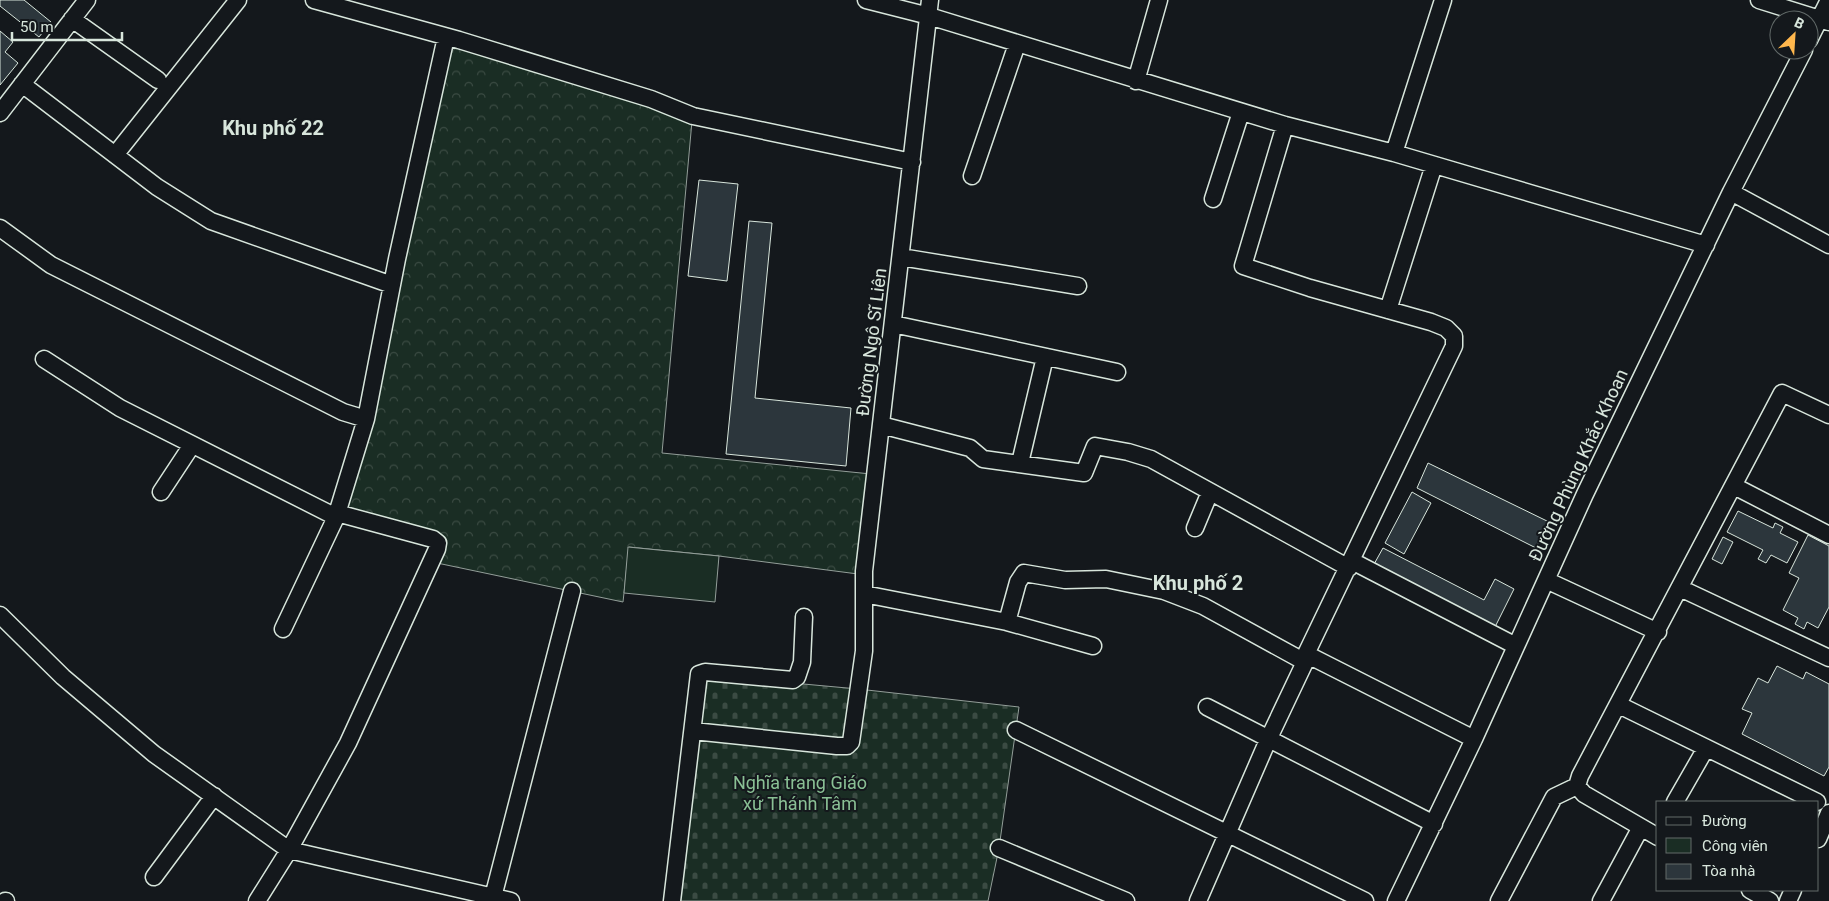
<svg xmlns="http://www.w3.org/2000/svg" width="1829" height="901" font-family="Roboto,sans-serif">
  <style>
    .forest { fill: url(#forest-crowns); stroke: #939e99 }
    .cemetery { fill: url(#cemetery-stones); stroke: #939e99 }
    .green { fill: #1a2d24; stroke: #939e99 }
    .building { fill: #2c363c; stroke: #d8e6dc }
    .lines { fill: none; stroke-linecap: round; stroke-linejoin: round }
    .minor-casing { stroke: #d8e6dc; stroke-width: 19 }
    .minor { stroke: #14181c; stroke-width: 16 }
    .labels { text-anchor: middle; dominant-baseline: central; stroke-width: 4; stroke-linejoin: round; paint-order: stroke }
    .street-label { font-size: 18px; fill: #d8e6dc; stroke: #14181c }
    .park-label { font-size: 18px; fill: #8ac095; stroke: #14181c }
    .quarter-label { font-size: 20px; font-weight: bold; fill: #d8e6dc; stroke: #14181c }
  </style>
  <defs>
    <pattern id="forest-crowns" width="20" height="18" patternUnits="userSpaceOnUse" patternTransform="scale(1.25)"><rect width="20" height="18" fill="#1a2d24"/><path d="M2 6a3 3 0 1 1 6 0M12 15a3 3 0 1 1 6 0" fill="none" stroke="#3b4b43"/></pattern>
    <pattern id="cemetery-stones" width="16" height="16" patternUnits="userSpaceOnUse" patternTransform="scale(1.25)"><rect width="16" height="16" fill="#1a2d24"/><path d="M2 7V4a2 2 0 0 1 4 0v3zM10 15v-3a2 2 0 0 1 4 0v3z" fill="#3b4b43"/></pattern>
  </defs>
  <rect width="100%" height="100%" fill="#14181c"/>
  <path class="forest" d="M449 42 649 104 692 121 662 453 871 474 858 574 719 556 629 547 623 602 437 563 442 551 342 509Z"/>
  <path class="cemetery" d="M705 675 858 689 1019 707 999 848 988 901H676Z"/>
  <path class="green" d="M628 547 719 556 715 602 624 593Z"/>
  <path class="building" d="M0 0H24L51 22 39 37 0 6Z
    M0 31 13 42 5 52 18 63 0 85Z
    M699 180 738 184 727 281 688 276Z
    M749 221 772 223 755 398 851 408 846 466 726 454Z
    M1428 463 1549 522 1536 548 1417 488Z
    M1412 492 1431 503 1404 554 1385 543Z
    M1738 511 1773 528 1775 523 1783 527 1780 533 1798 542 1787 563 1771 555 1766 563 1758 559 1763 550 1727 532Z
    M1808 535 1829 546V607L1818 628 1807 622 1804 629 1795 624 1798 618 1783 610 1799 578 1789 573Z
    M1723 537 1733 542 1722 564 1712 559Z
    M1383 548 1484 600 1495 579 1514 589 1494 629 1373 566Z
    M1777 666 1803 679 1806 672 1829 684V767L1824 776 1742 734 1752 713 1742 709 1758 678 1768 683Z"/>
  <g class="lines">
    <g class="minor-casing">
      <path id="minor" d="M314 0 459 40 651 99 693 116 912 162
        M866 0 929 16 1285 125 1394 153 1706 245
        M1759 0 1829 22
        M72 19 158 80
        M1809 40 1829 0
        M1136 81 1159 0
        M22 84 157 187 211 221 392 285
        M0 113 87 0
        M1394 153 1443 0
        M115 155 238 0
        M972 176 1017 44
        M1731 192 1829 245
        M1213 199 1241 112
        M0 228 51 265 343 412 366 419 336 517 120 408 44 359
        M901 257 1078 286
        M1388 310 1434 165
        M893 324 1117 372
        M366 419 397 259 446 37
        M881 425 970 448 983 459 1084 473 1095 446 1128 452 1151 459 1349 568
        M1020 463 1045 357
        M1734 486 1829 535
        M161 492 192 445
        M1195 528 1210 492
        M1352 561 1516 646
        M1546 580 1658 632
        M1680 588 1829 658
        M864 594 1007 622 1093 646
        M0 615 63 677 154 754 289 850 511 901
        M1007 622 1018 582 1024 573 1065 580 1106 579 1164 591 1203 606 1305 662
        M283 629 336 517
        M1306 654 1474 739
        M1619 705 1817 802
        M1207 707 1434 824
        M1016 730 1365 901
        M693 731 837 746H847L851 742 864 651V571L930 0
        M1577 786 1584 794 1658 837
        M1675 802 1706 748
        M1818 839 1829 813
        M999 848 1126 901
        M154 877 214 796
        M1750 890 1770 901
        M5 901H6
        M257 901 289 850 348 743 437 549 438 543 433 539 337 513
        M492 901 572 591
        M672 901 699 674 705 672 793 680 797 677 802 662 804 617
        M1198 901 1268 740 1305 662 1306 654 1454 346V336L1446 328 1431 322 1310 288 1243 266 1285 125
        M1396 901 1474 739 1585 494 1731 192 1804 50
        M1499 901 1554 797 1577 786 1580 776 1782 393 1829 415
        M1601 901 1641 827
        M1788 901 1793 890"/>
    </g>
    <use href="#minor" class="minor"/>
  </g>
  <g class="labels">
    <g class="street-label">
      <text transform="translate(871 342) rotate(-83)">Đường Ngô Sĩ Liên</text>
      <text transform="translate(1578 465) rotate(-65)">Đường Phùng Khắc Khoan</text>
    </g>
    <g class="park-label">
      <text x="800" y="782">Nghĩa trang Giáo<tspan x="800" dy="21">xứ Thánh Tâm</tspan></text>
    </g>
    <g class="quarter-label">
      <text x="273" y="128">Khu phố 22</text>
      <text x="1198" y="583">Khu phố 2</text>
    </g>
  </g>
  <rect x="1656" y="801" width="162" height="90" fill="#14181c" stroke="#626a69"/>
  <rect x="1666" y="817" width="25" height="8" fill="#14181c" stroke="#626a69"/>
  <text x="1702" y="826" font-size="15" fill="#d8e6dc">Đường</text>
  <rect x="1666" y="838" width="25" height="15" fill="#1a2d24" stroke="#626a69"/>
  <text x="1702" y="851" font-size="15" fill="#d8e6dc">Công viên</text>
  <rect x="1666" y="864" width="25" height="15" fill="#2c363c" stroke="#626a69"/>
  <text x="1702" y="876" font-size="15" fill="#d8e6dc">Tòa nhà</text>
  <g transform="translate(1794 35) rotate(25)"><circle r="24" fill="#14181c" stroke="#626a69"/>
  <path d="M0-4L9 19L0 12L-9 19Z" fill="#ffb74d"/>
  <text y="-8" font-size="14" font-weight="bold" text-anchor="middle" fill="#d8e6dc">B</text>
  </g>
  <path d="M12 32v8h110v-8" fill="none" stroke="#d8e6dc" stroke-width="2.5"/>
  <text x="20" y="32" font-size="15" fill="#d8e6dc" stroke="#14181c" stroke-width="4" paint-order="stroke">50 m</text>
</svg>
